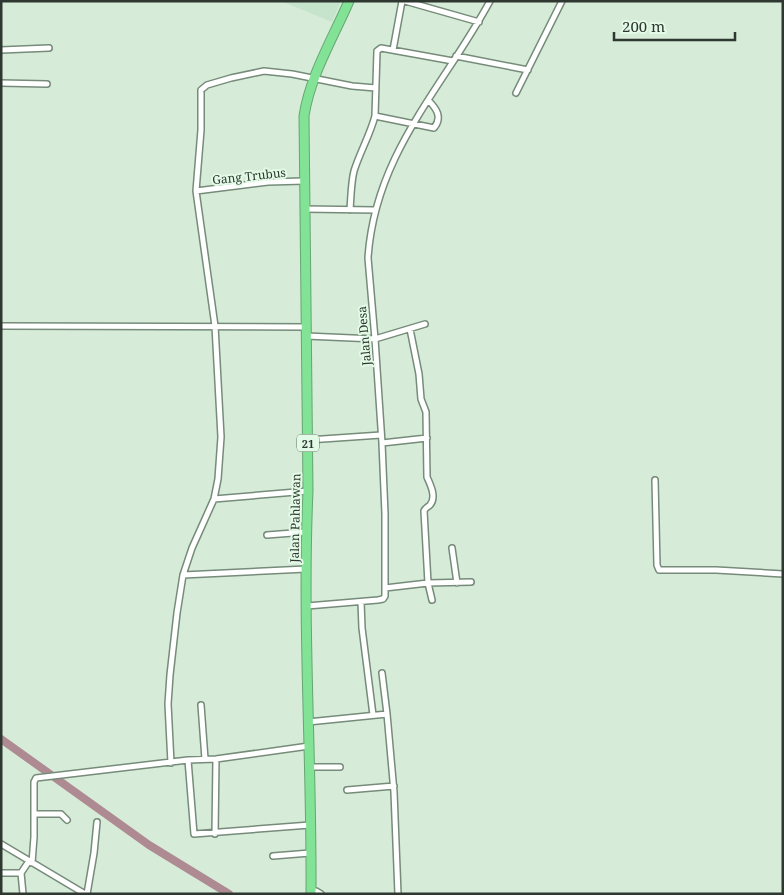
<svg xmlns="http://www.w3.org/2000/svg" width="784" height="895" font-family="'Noto Serif',serif">
  <style>
    .built { fill: #c6e3cb }
    .lines { fill: none; stroke-linecap: round; stroke-linejoin: round }
    .river { stroke: #ae8b92; stroke-width: 8 }
    .street-casing { stroke: #768b79; stroke-width: 8 }
    .highway-casing { stroke: #65a672; stroke-width: 11 }
    .street { stroke: #fff; stroke-width: 5 }
    .highway { stroke: #82e296; stroke-width: 9 }
    .labels { text-anchor: middle; dominant-baseline: central; stroke-width: 4; stroke-linejoin: round; paint-order: stroke }
    .shield { fill: #e3fae6; stroke: #647267; stroke-width: 1 }
    .shield-label { font-size: 11px; font-weight: bold; fill: #2e3730 }
    .street-label { font-size: 12px; fill: #2e3730; stroke: #e3fae6 }
  </style>
  <rect width="100%" height="100%" fill="#d6ecd9"/>
  <path class="built" d="M281 1H341L332 22Z"/>
  <g class="lines">
    <path class="river" d="M1 739 149 845 229 894"/>
    <g class="street-casing">
      <path id="street" d="M405 1 479 22
        M1 50 49 48
        M393 50 402 1
        M456 56 528 70
        M1 83 47 84
        M516 93 562 1
        M428 100C436 108 443 117 434 128L375 116 377 51 381 48 453 61
        M196 191 268 182 304 181
        M304 209 375 210
        M350 210C351 197 351 183 354 171 360 152 370 135 375 116
        M1 326 306 327
        M410 329 419 374 421 399 426 412 427 477C430 484 437 497 430 505 428 507 425 508 424 511L428 583 432 600
        M306 336 375 339 425 324
        M308 440 381 435
        M382 443 427 438
        M655 480 657 565 659 570H716L783 574
        M214 499 308 491
        M267 535 306 532
        M452 548 457 583
        M183 575 306 569
        M385 588 428 583 471 582
        M361 602 362 628 373 715
        M307 606 378 600 383 599 385 596V514L382 443 375 339 368 258C375 153 443 88 490 1
        M382 673 387 714
        M201 705 205 759
        M308 722 387 714 394 792 398 894
        M188 760 194 834 310 825
        M171 763 168 704 170 675 177 613 183 575 192 548 214 499 218 479 221 437 215 326 196 191 201 130V90L207 85 231 78 264 71 292 74 352 86 376 88
        M309 767H340
        M347 790 394 786
        M34 814H61L67 820
        M215 834 216 759
        M1 844 85 894
        M273 856 310 853
        M32 863 34 837V782L36 778 188 760 216 759 309 746
        M1 873H21
        M311 891H316L321 894
        M23 894 21 873 29 861
        M87 894 94 853 97 822"/>
    </g>
    <g class="highway-casing">
      <path id="highway" d="M311 894C312 759 302 625 308 491L304 116C310 76 333 38 349 1"/>
    </g>
    <use href="#street" class="street"/>
    <use href="#highway" class="highway"/>
  </g>
  <g class="labels">
    <rect class="shield" x="297" y="434.5" width="22" height="17" rx="4"/>
    <g class="shield-label">
      <text x="308" y="443">21</text>
    </g>
    <g class="street-label">
      <text transform="translate(249 176) rotate(-6)">Gang Trubus</text>
      <text transform="translate(364 336) rotate(-95)">Jalan Desa</text>
      <text transform="translate(295 518) rotate(-89)">Jalan Pahlawan</text>
    </g>
  </g>
  <rect width="784" height="895" fill="none" stroke="#2e3730" stroke-width="5"/>
  <path d="M614 32v8h121v-8" fill="none" stroke="#2e3730" stroke-width="2.5"/>
  <text x="622" y="32" font-size="15" fill="#2e3730" stroke="#e3fae6" stroke-width="4" paint-order="stroke">200 m</text>
</svg>
